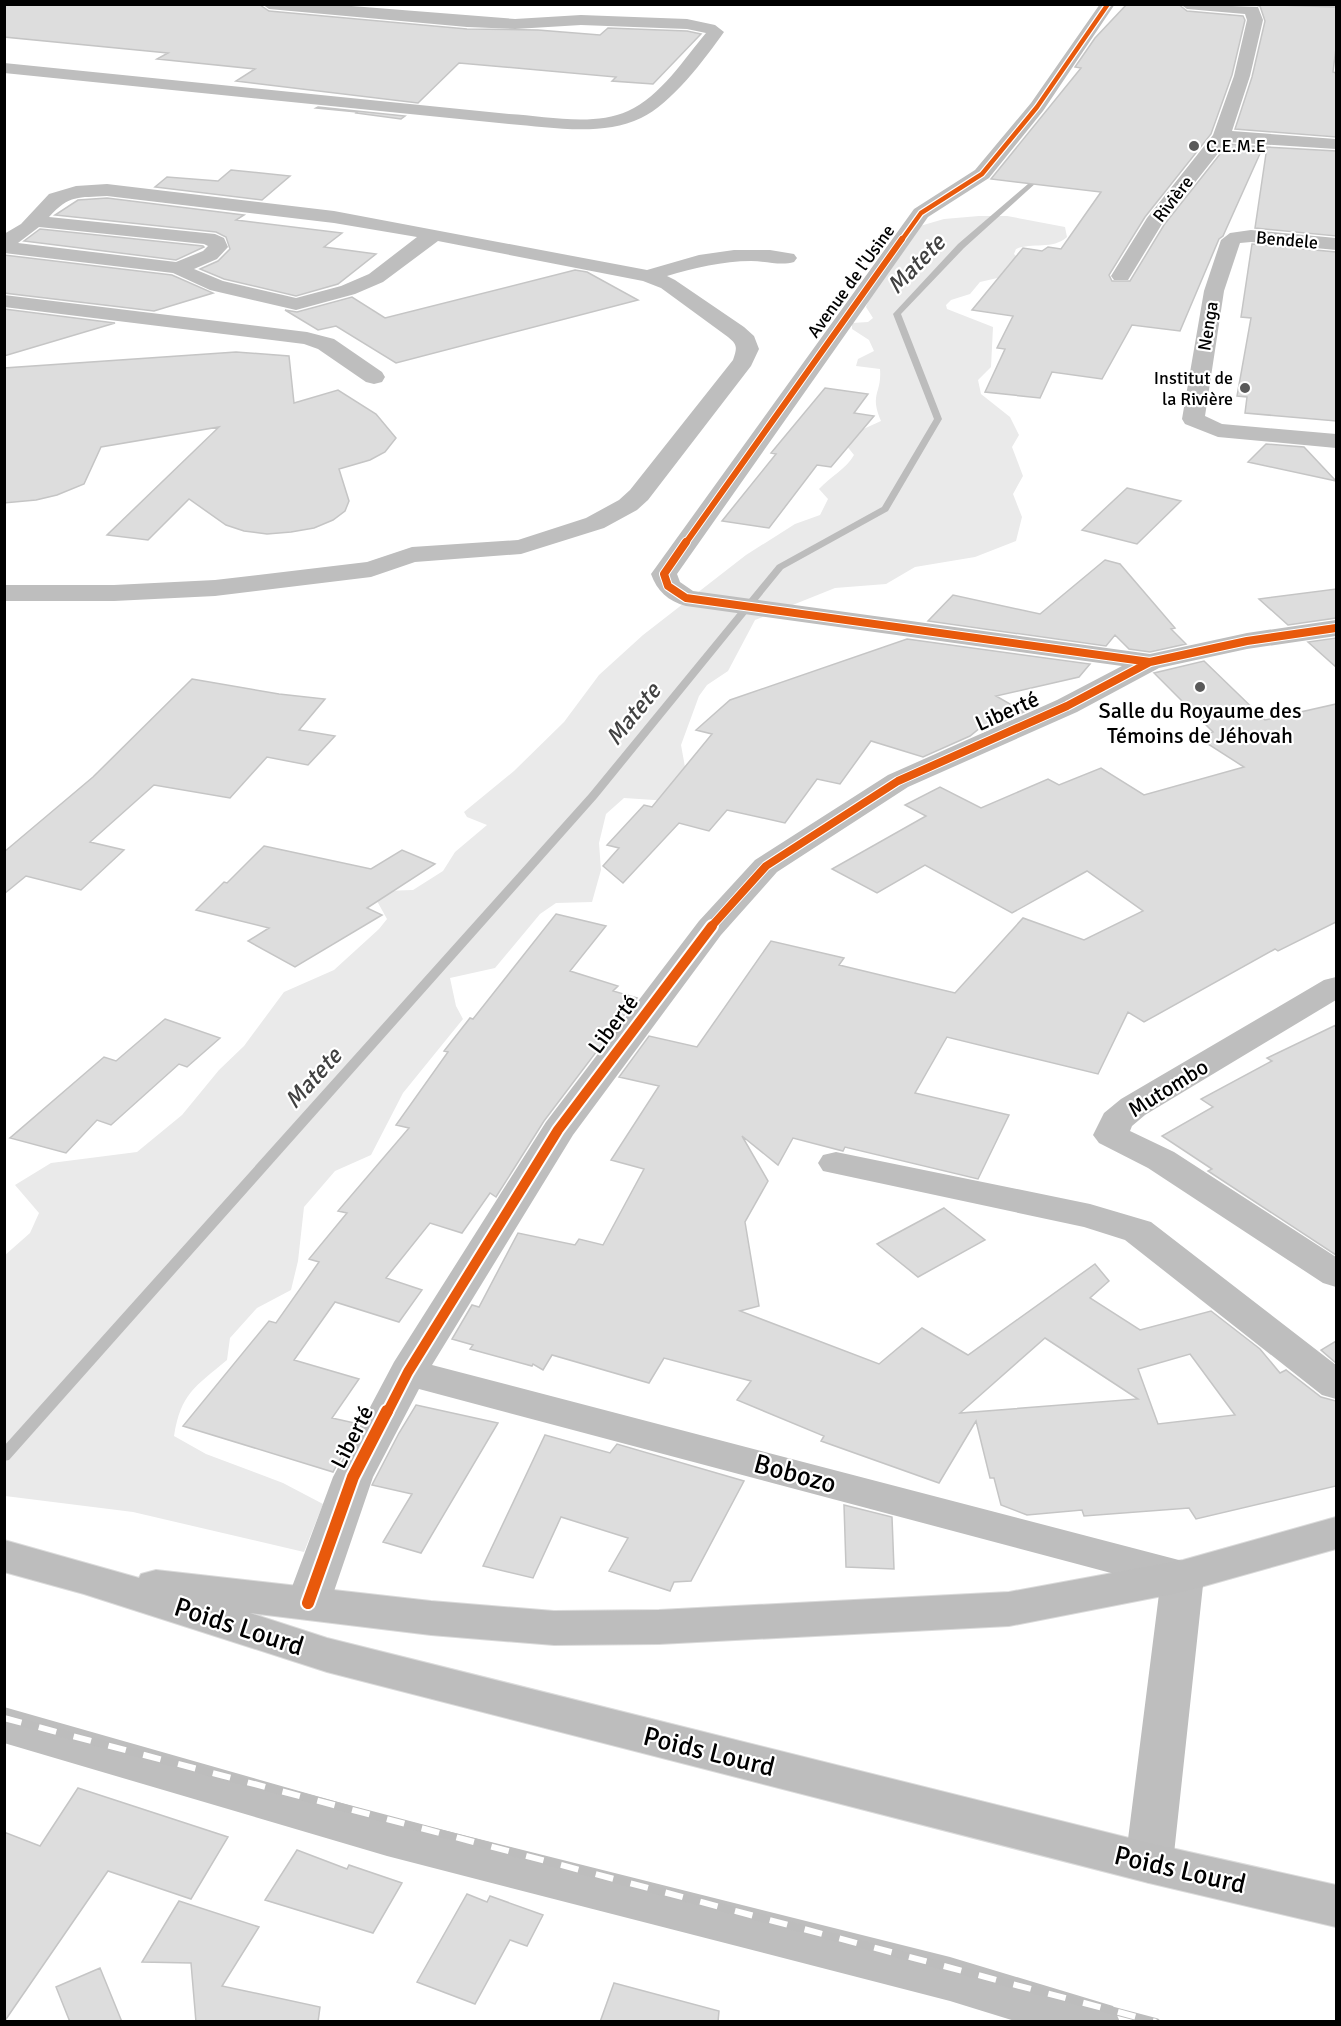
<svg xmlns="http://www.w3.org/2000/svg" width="1341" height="2026" font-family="Signika,sans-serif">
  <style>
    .green { fill: #eaeaea }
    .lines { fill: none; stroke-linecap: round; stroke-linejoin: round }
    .stream { fill: #bcbcbc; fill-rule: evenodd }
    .building { fill: #ddd; stroke: #c5c5c5; stroke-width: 1.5; fill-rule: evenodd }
    .major-casing { stroke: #dbdbdb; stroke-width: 2 }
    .minor { fill: #bebebe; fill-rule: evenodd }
    .major { fill: #bdbdbd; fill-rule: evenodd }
    .rail-casing { stroke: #bdbdbd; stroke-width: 8 }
    .rail { stroke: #fff; stroke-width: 6; stroke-dasharray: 18; stroke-linecap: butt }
    .cycleway-far4-casing { stroke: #fff; stroke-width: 7 }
    .cycleway-far3-casing { stroke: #fff; stroke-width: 8 }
    .cycleway-far2-casing { stroke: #fff; stroke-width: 10 }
    .cycleway-far1-casing { stroke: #fff; stroke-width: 14 }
    .cycleway-casing { stroke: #fff; stroke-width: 16 }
    .cycleway-far4 { stroke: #e8590c; stroke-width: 4.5 }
    .cycleway-far3 { stroke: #e8590c; stroke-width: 6 }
    .cycleway-far2 { stroke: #e8590c; stroke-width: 8 }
    .cycleway-far1 { stroke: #e8590c; stroke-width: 10 }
    .cycleway { stroke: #e8590c; stroke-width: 12 }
    .poi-dot { fill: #595959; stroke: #fff; stroke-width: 2 }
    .labels { text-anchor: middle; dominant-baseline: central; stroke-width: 4.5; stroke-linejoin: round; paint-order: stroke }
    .far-poi-label { font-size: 18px; fill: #000; stroke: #fff; text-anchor: start }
    .far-street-label { font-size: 18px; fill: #000; stroke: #fff }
    .poi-label { font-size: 22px; fill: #000; stroke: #fff }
    .street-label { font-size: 22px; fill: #000; stroke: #fff }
    .water-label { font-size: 24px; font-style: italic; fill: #414141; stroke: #fff }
    .near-street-label { font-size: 27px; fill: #000; stroke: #fff }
  </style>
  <rect width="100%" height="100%" fill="#fff"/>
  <path class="green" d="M979 216H1007L1065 227 1067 237C1053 250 1032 242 1016 249L1014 254 1019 259 1006 276 980 282 970 294 951 300 946 305 947 309 993 327 991 367 978 380 981 394 1010 417 1019 435 1012 447 1023 476 1013 494 1022 517 1016 541 975 557 915 567 886 584 835 588 755 620 728 671 707 685 699 696 681 745 685 767 700 803 624 798 606 814 599 843 601 870 592 902 556 903 540 914 495 968 450 978 456 1006 463 1019 403 1093 371 1155 335 1171 304 1207 298 1261 291 1290 257 1308 230 1338 227 1360C195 1387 181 1393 174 1436L206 1454 283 1483 323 1504 304 1552 133 1512 5 1496 4 1256 30 1233 39 1213 15 1185 51 1163 137 1152 182 1115 219 1070 244 1046 284 992 334 970 379 929 387 919 377 901 384 891 413 890 443 871 455 852 487 825 467 817 464 812 514 771 564 722 599 675 643 635 746 555 795 524 820 515 828 499 819 489C831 476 846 469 854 455L846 445 859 431 881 421C869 393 882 394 880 369L856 366 858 359 874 351 869 340 852 329V323L868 322 873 318 866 307 889 245 920 226 944 219Z"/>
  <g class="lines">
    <path class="stream" d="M1042 172 1047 173 964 248 901 314 942 419 888 511 783 569 597 798 9 1460 4 1461V1446L589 794 777 565 882 507 934 419 893 314 958 244Z"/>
  </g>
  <path class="building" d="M4 4H250L260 5 269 11 467 29 538 30 600 35 608 28 687 31 701 34 653 84 612 81 616 77 459 63 418 103 236 81 255 69 157 59 168 53 4 37Z
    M1127 4H1178L1187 11 1243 16 1245 20 1232 75 1211 134 1145 217 1109 275 1112 281H1130L1164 225 1228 144 1263 147 1223 236 1219 239 1180 331 1132 325 1102 379 1052 372 1040 398 985 392 1005 349 997 348 1013 316 972 310 1023 248 1042 251 1048 247 1061 249 1101 192 991 179 1081 68 1075 67 1095 38Z
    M1252 4 1336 7V48L1333 72 1336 73V137L1235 129 1252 77 1265 21 1260 6Z
    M318 107 405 116 401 119 356 113 357 112 316 108Z
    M1267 147 1336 151V236L1255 228Z
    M231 170 290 176 262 200 155 187 167 177 218 181Z
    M107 198 244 215 236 220 342 233 324 247 376 254 338 284 296 296 224 279 200 269 218 261 230 249 226 237 216 232 55 215 78 200Z
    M40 229 203 246 204 247 176 260 24 241Z
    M1252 244 1336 252V421L1245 413 1247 397 1237 396 1251 318 1241 317Z
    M4 255 172 275 213 293 154 311 4 293Z
    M575 270 587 272 638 300 396 363 336 326 318 330 285 310 297 312 352 297 385 318Z
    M4 309 115 323 4 356Z
    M236 352 289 356 294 403 338 390 376 414 396 438 385 452 370 460 339 469 349 501 345 511 333 520 314 528 291 532 267 534 244 531 226 525 189 499 148 540 107 535 219 427 101 447 84 484 57 495 36 500 4 503V368Z
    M825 388 868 394 854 413 874 416 831 467 817 465 769 528 722 521 776 454 771 453Z
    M1266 444 1304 447 1336 481 1248 462Z
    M1127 488 1181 501 1137 544 1082 530Z
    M1105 560 1120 564 1175 628 1171 629 1186 644 1150 652 1129 649 1115 635 1106 646 928 621 953 595 1040 614Z
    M1336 589V618L1288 625 1259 599Z
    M1336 638V667L1308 642Z
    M907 639 1090 664 1079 677 996 696 1024 712 984 730 980 728 970 736 923 757 871 741 840 784 817 779 785 823 727 810 709 831 679 823 623 883 603 866 619 848 607 845 644 805 652 807 712 734 696 730 730 700Z
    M1204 661 1265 720 1336 704V922L1278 951 1275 949 1144 1022 1128 1012 1098 1074 947 1037 915 1093 1009 1115 978 1179 845 1147 843 1151 793 1138 778 1165 742 1136 768 1181 745 1222 759 1306 740 1311 879 1364 922 1328 968 1355 1095 1264 1109 1281 1090 1298 1140 1330 1211 1311 1260 1349 1280 1373 1286 1370 1321 1397 1336 1401V1486L1196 1519 1189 1508 1084 1516 1082 1510 1027 1515 1001 1505 994 1478H990L976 1421 939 1483 821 1441 824 1436 737 1400 751 1381 664 1358 649 1383 552 1355 543 1370 533 1364 532 1366 470 1349 473 1345 452 1339 472 1305 479 1307 518 1233 575 1245 579 1239 603 1245 644 1169 611 1160 659 1086 619 1077 649 1036 697 1047 771 941 844 958 839 965 955 993 1023 918 1084 940 1143 911 1087 871 1012 913 925 865 877 893 832 869 926 816 905 805 940 787 981 808 1048 779 1059 785 1101 768 1144 795 1244 767 1197 737 1213 732 1154 673ZM1045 1338 1138 1399 960 1413ZM1190 1354 1235 1415 1158 1424 1138 1369Z
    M192 679 279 694 325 699 299 730 335 736 308 765 267 757 230 798 154 785 90 842 124 850 81 890 26 876 4 894V852L93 777Z
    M264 846 371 869 402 850 435 864 367 908 382 915 295 967 248 941 269 928 196 910 224 882 227 883Z
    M556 914 606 926 570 971 618 986 613 991 637 998 544 1121 496 1197 490 1193 462 1233 430 1223 386 1278 422 1290 399 1322 335 1302 294 1360 359 1379 332 1418 359 1424 333 1472 183 1426 269 1321 276 1323 319 1262 309 1259 347 1213 338 1211 409 1128 396 1125 448 1052 444 1051 470 1018 473 1019Z
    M165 1019 220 1038 187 1067 179 1064 111 1125 97 1120 66 1153 10 1138 104 1057 116 1061Z
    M1336 1025V1255L1208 1171 1212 1169 1162 1136 1213 1107 1201 1099 1272 1061 1267 1058Z
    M944 1208 985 1240 918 1277 877 1244Z
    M1336 1341V1363L1321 1350Z
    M416 1405 498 1423 421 1553 383 1542 412 1494 372 1485 399 1433Z
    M545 1435 610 1453 617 1444 744 1481 691 1581 674 1582 670 1591 609 1571 628 1538 561 1517 533 1578 483 1566Z
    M844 1505 892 1517 894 1569 846 1567Z
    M78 1788 228 1837 191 1899 108 1871 4 2022V1832L40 1846Z
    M297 1850 347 1869 349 1865 402 1883 373 1933 265 1900Z
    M467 1894 487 1902 490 1896 543 1915 527 1946 510 1940 475 2004 417 1982Z
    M179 1901 259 1927 222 1986 320 2007 318 2022H196L191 1963 142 1962Z
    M100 1968 122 2022H70L56 1987Z
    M614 1983 719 2011 718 2022H600Z"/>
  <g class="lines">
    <g class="major-casing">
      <path id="major" d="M1336 1517V1549L1183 1592 1009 1626 659 1644 554 1645 431 1635 250 1613 327 1638 1149 1843 1336 1885V1927L1149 1883 327 1672 84 1594 4 1572V1540L139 1578 141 1574 156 1570 431 1601 554 1611 659 1610 1009 1592 1183 1560Z"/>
    </g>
    <path class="minor" d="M262 4H326L515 19 581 15 687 19 715 25 724 32C705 59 671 104 641 118 601 137 551 127 509 124L4 73V63L509 114C546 116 593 127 628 111 661 96 684 59 706 33L687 29 581 25 515 29 467 27 269 9Z
      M1100 4H1115L1043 111 989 178 928 217 677 574 680 582 693 591 1150 654 1247 633 1336 620V636L1247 649 1159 668 1077 712 908 787 777 872 721 935 573 1135 432 1365 1198 1565 1204 1576 1173 1863 1166 1877 1149 1883 1132 1877 1125 1863 1160 1586 419 1389 373 1477 330 1603 323 1615 308 1620 293 1615 286 1603 333 1477 394 1362 546 1122 699 921 755 860 888 775 1057 700 1122 666 686 606C668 601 657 591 651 574L914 209 975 170 1031 103Z
      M1180 4 1258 7 1263 20 1250 76 1232 131 1336 139V149L1227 142 1162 224 1128 280H1114L1111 276 1147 218 1213 135 1234 76 1247 20 1245 14 1187 9Z
      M107 184 334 211 647 270 699 255 734 250H770L794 254 797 258 794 262C781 266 765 261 751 261 723 261 694 268 667 276L675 280 744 327 754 336 759 349 751 366 648 500 637 510 604 528 521 554 415 562 371 577 215 596 114 601H4V585H114L215 580 367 562 412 547 518 540 586 518 619 500 630 490 733 360C737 348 738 345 728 337L661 288 643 281 438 241 383 282 355 294 296 310 210 290 173 273 4 253V234L21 224 49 194 76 186ZM107 196 334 223 417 237 369 274 341 286 296 298 223 281 194 269 217 259 228 247 224 238 215 234 49 217C70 194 78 198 107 196ZM39 227 204 244 208 246 203 251 176 262 18 243Z
      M1251 230 1336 238V250L1251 242 1240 243 1224 291 1205 416 1222 424 1336 434V448L1218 437 1185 424 1182 419 1204 291 1221 240 1230 233Z
      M4 295 307 332 334 339 382 372 385 377 382 382 374 384 366 382 318 349 304 344 4 307Z
      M1336 977V1000L1145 1115 1132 1126 1130 1131 1174 1152 1336 1257V1287L1323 1283 1148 1168 1099 1143 1093 1135 1104 1113 1121 1099 1324 980Z
      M836 1152 1090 1204 1151 1222 1336 1365V1399L1322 1395 1125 1240 1084 1227 823 1171 818 1163 823 1155Z
      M4 1707 387 1816 950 1957 1113 2006 1120 2022H1018L950 2001 387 1856 4 1743Z"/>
    <use href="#major" class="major"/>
    <g class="rail-casing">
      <path id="rail" d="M4 1718 1156 2022"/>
    </g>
    <use href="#rail" class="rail"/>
    <g class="cycleway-far4-casing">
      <path id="cycleway-far4" d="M901 241 921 213 982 174 1037 107 1108 4"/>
    </g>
    <g class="cycleway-far3-casing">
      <path id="cycleway-far3" d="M685 544 902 239"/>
    </g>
    <g class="cycleway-far2-casing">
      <path id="cycleway-far2" d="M686 542 664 574 668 586 686 598 1150 662
        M710 928 766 866 898 781 1067 706 1150 662 1247 641 1336 628"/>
    </g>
    <g class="cycleway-far1-casing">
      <path id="cycleway-far1" d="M387 1413 408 1372 558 1130 712 926"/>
    </g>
    <g class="cycleway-casing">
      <path id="cycleway" d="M308 1603 353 1477 387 1411"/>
    </g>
    <use href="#cycleway-far4" class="cycleway-far4"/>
    <use href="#cycleway-far3" class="cycleway-far3"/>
    <use href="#cycleway-far2" class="cycleway-far2"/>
    <use href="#cycleway-far1" class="cycleway-far1"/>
    <use href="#cycleway" class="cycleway"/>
  </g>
  <g class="poi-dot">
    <circle cx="1194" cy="146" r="6"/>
    <circle cx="1245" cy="388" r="6"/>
    <circle cx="1200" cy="687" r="6"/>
  </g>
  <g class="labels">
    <g class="far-poi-label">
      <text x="1206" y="146">C.E.M.E</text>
      <text x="1233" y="378" text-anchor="end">Institut de<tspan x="1233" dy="21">la Rivière</tspan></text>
    </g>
    <g class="far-street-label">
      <text transform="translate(1173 199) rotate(-52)">Rivière</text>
      <text transform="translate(1287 240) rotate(5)">Bendele</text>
      <text transform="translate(851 281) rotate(-54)">Avenue de l'Usine</text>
      <text transform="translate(1208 326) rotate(-81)">Nenga</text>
    </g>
    <g class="poi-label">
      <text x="1200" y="710">Salle du Royaume des<tspan x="1200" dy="25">Témoins de Jéhovah</tspan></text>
    </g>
    <g class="street-label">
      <text transform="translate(1007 711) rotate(-24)">Liberté</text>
      <text transform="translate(613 1024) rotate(-53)">Liberté</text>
      <text transform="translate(1168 1088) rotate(-32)">Mutombo</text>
      <text transform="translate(352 1437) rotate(-63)">Liberté</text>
    </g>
    <g class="water-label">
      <text transform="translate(916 264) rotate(-46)">Matete</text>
      <text transform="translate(633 714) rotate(-51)">Matete</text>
      <text transform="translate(313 1078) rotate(-48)">Matete</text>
    </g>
    <g class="near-street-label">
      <text transform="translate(795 1474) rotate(15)">Bobozo</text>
      <text transform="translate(239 1627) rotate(18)">Poids Lourd</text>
      <text transform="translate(709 1752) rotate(14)">Poids Lourd</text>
      <text transform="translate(1180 1870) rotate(13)">Poids Lourd</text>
    </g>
  </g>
  <rect width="1341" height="2026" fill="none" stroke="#000000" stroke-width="12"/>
</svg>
